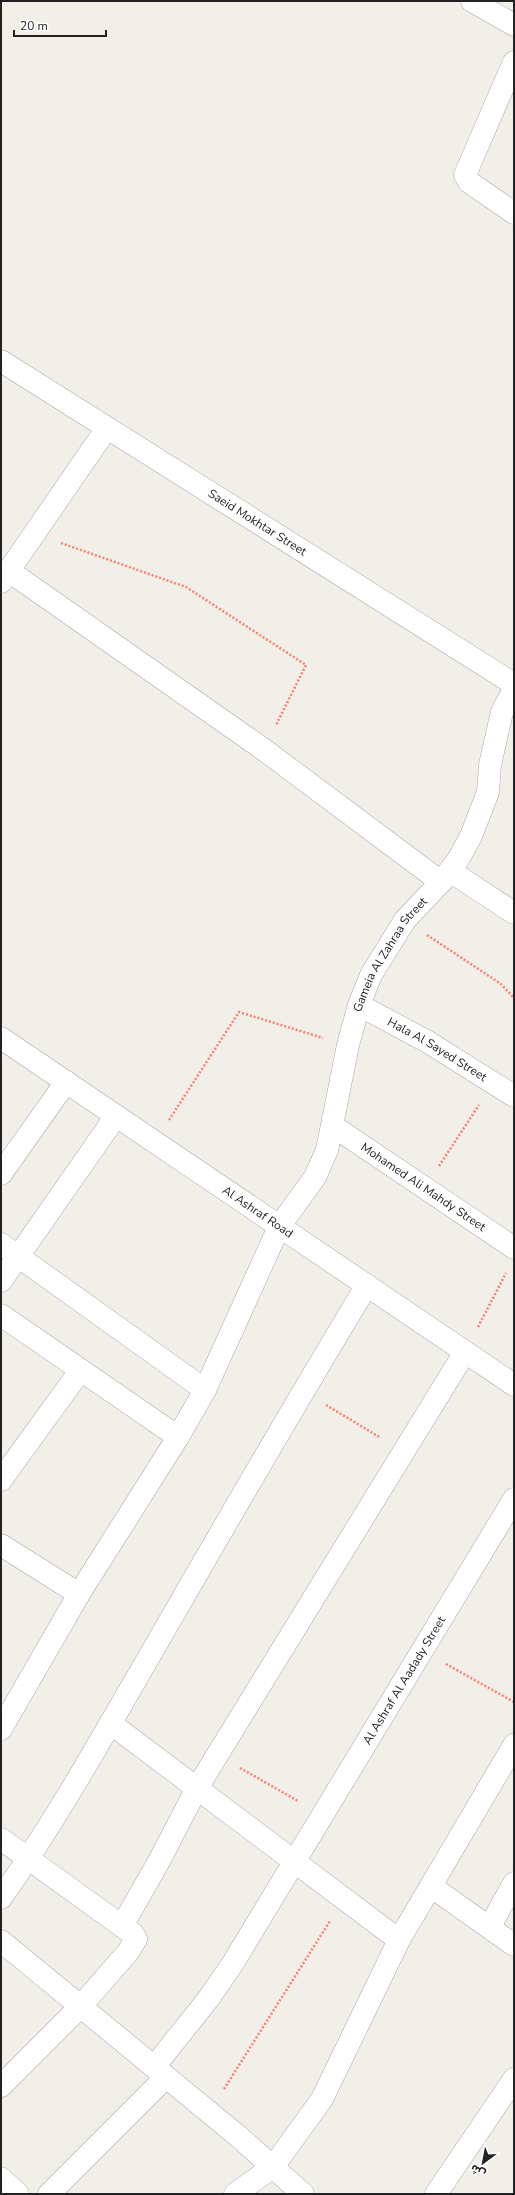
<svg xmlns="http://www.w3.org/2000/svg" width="515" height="2195" font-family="'Nunito Sans','Noto Sans Arabic',sans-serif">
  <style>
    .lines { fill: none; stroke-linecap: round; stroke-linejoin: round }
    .minor-casing { stroke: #a9a9a9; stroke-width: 23 }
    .path { stroke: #fa8072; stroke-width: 2.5; stroke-dasharray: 2 2; stroke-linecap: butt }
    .minor { stroke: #fff; stroke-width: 22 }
    .labels { text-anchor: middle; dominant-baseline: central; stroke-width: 3; stroke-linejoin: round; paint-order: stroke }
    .street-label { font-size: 12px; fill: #222; stroke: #fff }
  </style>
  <rect width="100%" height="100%" fill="#f2efe9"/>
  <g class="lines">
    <g class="minor-casing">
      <g id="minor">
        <path d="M472 1 514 25"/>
        <path d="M514 62 465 175 469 182 514 213"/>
        <path id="s1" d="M1 361 514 684"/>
        <path d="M9 571 263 749 441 882"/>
        <path d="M1 582 107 428"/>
        <path d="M450 871 514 913"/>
        <path id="s2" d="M359 1005 428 1042 514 1096"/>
        <path id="s3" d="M1 1038 514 1385"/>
        <path id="s4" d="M333 1126 514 1248"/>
        <path d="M1 1174 66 1082"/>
        <path d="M1 1244 205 1390"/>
        <path d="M1 1281 116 1116"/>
        <path d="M1 1315 178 1437"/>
        <path d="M1 1480 80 1371"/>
        <path d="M1 1545 79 1594"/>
        <path d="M110 1723 399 1940"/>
        <path id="s5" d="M1 1729 79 1594 178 1437 205 1390 279 1227 315 1177 327 1150 348 1045 359 1005 371 975 405 920 441 882 458 860 471 836 488 792 490 765 502 712 514 689"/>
        <path d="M1 1839 133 1934 136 1939 128 1952 81 2006 1 2086"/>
        <path d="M432 1887 514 1945"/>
        <path d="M1 1898C57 1819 104 1734 153 1650 223 1528 294 1406 367 1285"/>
        <path d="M122 1926 158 1863 197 1788 465 1352"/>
        <path d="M490 1926 514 1883"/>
        <path d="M1 1941 238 2136 303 2194"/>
        <path id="s6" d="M154 2067 209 1998 233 1963 514 1499"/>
        <path d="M1 2178 18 2194"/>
        <path d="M49 2194 166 2077"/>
        <path d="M235 2194 273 2167 322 2099 399 1940 514 1745"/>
        <path d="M436 2194 514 2079"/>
      </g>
    </g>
    <path class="path" d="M61 543 186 587 306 665 276 725
      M427 935 501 984 514 998
      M169 1120 239 1012 323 1038
      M439 1166 479 1105
      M478 1327 506 1273
      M326 1405 381 1438
      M446 1664 514 1702
      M240 1768 298 1801
      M224 2089 330 1921"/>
    <use href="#minor" class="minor"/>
  </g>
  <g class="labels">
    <g class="street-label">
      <text stroke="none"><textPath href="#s1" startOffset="303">Saeid Mokhtar Street</textPath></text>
      <text stroke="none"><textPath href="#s5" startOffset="874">Gameia Al Zahraa Street</textPath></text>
      <text stroke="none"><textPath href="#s2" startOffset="90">Hala Al Sayed Street</textPath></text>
      <text stroke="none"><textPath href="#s4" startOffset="109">Mohamed Ali Mahdy Street</textPath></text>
      <text stroke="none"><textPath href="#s3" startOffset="310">Al Ashraf Road</textPath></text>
      <text stroke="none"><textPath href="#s6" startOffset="461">Al Ashraf Al Aadady Street</textPath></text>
    </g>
  </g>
  <rect width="515" height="2195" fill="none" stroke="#222222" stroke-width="4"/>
  <g transform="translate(483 2163) rotate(212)" stroke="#ffffff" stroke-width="3" paint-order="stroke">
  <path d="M0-3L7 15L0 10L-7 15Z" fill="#222222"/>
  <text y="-6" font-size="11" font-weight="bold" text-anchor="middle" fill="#222222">ش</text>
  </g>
  <path d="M14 30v6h92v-6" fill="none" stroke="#222222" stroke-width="2"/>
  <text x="20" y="30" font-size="12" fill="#222222" stroke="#ffffff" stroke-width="3" paint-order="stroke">20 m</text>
</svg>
